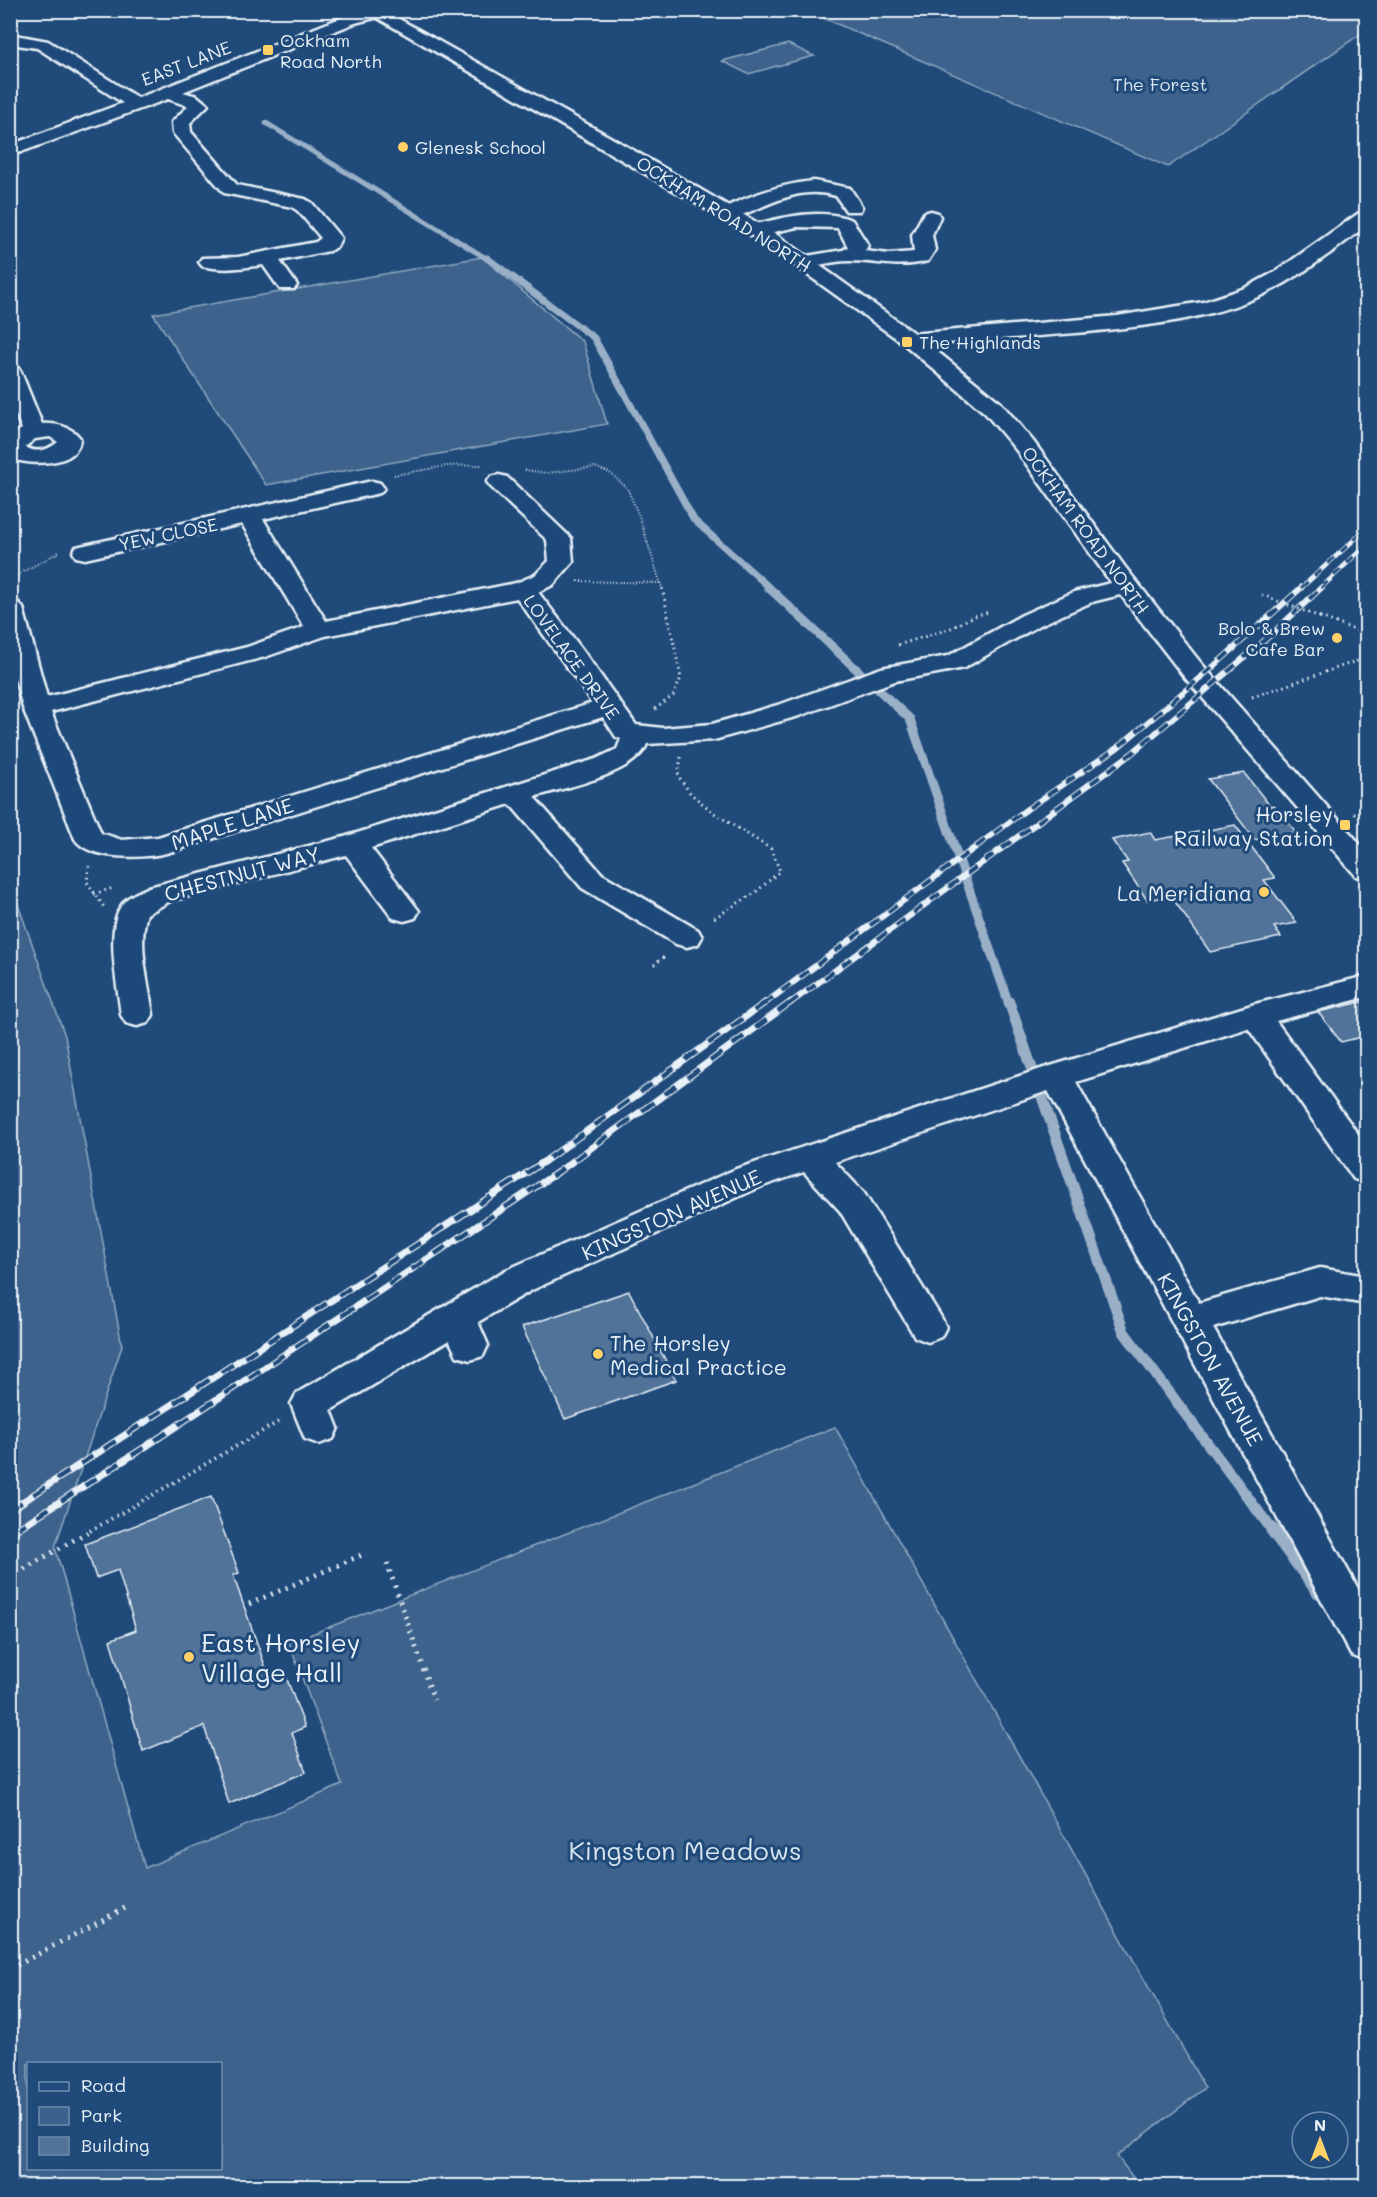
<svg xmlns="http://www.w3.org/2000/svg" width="1377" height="2197" font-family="Mali,sans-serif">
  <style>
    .green { fill: #3c628c; stroke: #92aac2; stroke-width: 1.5; fill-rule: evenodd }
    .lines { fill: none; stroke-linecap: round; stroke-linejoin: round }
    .stream-far4 { stroke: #9ab0c7; stroke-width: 5 }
    .stream-far3 { stroke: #9ab0c7; stroke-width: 7 }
    .stream-far2 { stroke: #9ab0c7; stroke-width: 9 }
    .stream-far1 { stroke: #9ab0c7; stroke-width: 11 }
    .stream { stroke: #9ab0c7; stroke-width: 14 }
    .building { fill: #517399; stroke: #e8f1f8; stroke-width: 1.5 }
    .minor-casing { stroke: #e8f1f8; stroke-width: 5 }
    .major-casing { stroke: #e8f1f8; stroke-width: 5 }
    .path-far3 { stroke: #e8f1f8; stroke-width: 2; stroke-dasharray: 1 2; stroke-linecap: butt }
    .path-far2 { stroke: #e8f1f8; stroke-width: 3; stroke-dasharray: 1.5 4; stroke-linecap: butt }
    .path-far1 { stroke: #e8f1f8; stroke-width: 4; stroke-dasharray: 1.5 4.5; stroke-linecap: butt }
    .path { stroke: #e8f1f8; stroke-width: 5; stroke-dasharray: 2 6; stroke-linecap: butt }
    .minor { fill: #1f4a7a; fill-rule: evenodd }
    .major { fill: #1f4a7a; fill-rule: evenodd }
    .rail-far3-casing { stroke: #e8f1f8; stroke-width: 4.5 }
    .rail-far2-casing { stroke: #e8f1f8; stroke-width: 6 }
    .rail-far1-casing { stroke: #e8f1f8; stroke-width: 7 }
    .rail-casing { stroke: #e8f1f8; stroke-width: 8 }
    .rail-far3 { stroke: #1f4a7a; stroke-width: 3; stroke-dasharray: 9; stroke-linecap: butt }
    .rail-far2 { stroke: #1f4a7a; stroke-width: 4; stroke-dasharray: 11; stroke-linecap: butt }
    .rail-far1 { stroke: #1f4a7a; stroke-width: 4.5; stroke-dasharray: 14; stroke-linecap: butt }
    .rail { stroke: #1f4a7a; stroke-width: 6; stroke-dasharray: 18; stroke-linecap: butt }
    .path-bridge { stroke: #e8f1f8; stroke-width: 3; stroke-dasharray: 1.5 4; stroke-linecap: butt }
    .poi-dot { fill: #ffd166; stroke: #1f4a7a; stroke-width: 2 }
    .labels { text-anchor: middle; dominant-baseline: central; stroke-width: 6; stroke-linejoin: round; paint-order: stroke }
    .far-poi-label { font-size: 18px; fill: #e8f1f8; stroke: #1f4a7a; text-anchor: start }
    .far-street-label { font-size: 18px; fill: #e8f1f8; stroke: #1f4a7a }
    .far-park-label { font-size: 18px; fill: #d7e3ed; stroke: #1f4a7a }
    .poi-label { font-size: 21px; fill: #e8f1f8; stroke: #1f4a7a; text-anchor: end }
    .street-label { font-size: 21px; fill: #e8f1f8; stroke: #1f4a7a }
    .near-poi-label { font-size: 26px; fill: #e8f1f8; stroke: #1f4a7a; text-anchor: start }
    .near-park-label { font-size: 26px; fill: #d7e3ed; stroke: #1f4a7a }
  </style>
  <rect width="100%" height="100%" fill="#1f4a7a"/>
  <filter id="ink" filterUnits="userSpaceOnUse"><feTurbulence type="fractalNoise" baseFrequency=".0167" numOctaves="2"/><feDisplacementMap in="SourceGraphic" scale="12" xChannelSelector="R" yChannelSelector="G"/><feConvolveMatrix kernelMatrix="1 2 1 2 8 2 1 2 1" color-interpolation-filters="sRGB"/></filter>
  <g filter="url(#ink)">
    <path class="green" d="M1366 10V30L1168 167 807 11Z
      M788 44 814 56 748 74 722 61Z
      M482 257 583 342 607 424 266 485 153 314Z
      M10 882 65 1036 122 1346 55 1547 145 1868 342 1785 289 1643 835 1427 1205 2088 1117 2156 1139 2186H11ZM28 2064H220V2168H28Z"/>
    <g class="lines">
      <path class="stream-far4" d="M266 123 489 260"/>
      <path class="stream-far3" d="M487 258 594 338 694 520 770 588"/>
      <path class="stream-far2" d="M768 587 910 719 1009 1004"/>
      <path class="stream-far1" d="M1009 1002 1124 1332 1273 1531"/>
      <path class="stream" d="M1272 1529 1319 1592"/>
    </g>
    <path class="building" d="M1244 773 1270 806 1274 805 1296 832 1255 840 1208 779Z
      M1235 825 1275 878 1264 880 1297 923 1274 927 1281 937 1210 952 1171 896 1147 900 1122 863 1128 862 1112 840 1150 832 1155 840Z
      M1366 1001V1036L1341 1042 1318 1012Z
      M629 1291 676 1380 565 1419 522 1327Z
      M211 1497 239 1573 233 1575 270 1680 285 1674 305 1727 292 1733 306 1772 229 1804 204 1726 143 1751 110 1640 136 1630 118 1570 96 1578 85 1544Z"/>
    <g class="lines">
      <g class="minor-casing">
        <path id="minor" d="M367 10H382L384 13 382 16 355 23 183 92 197 96 208 105 190 123 191 132 237 185 305 199 312 203 341 238 337 247 329 251 280 261 297 285 294 289H280L263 265C243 268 222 271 202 266L199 262 202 258 238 257 316 242 321 238 298 211 292 207 224 193 173 133 172 122 188 106 168 99 10 156V145L123 103 37 48 10 44V34L48 41 138 98 343 17Z
          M814 181 850 188 862 207 860 211H846L836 196C793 184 767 209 728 219L721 217 719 213 721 209C751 195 781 184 814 181Z
          M931 211 938 213 940 217 932 235 935 250 928 261C898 269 877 261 849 261 833 261 817 266 802 268L795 266 792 262 795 258 843 250 848 247 838 228 797 227 756 236 749 234 746 230 749 226C781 218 820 207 852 220L868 245 865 251 889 254 914 252 912 235 924 213Z
          M1366 211V226C1333 251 1299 278 1260 296 1207 320 1146 326 1088 332 1029 337 970 341 911 346L904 344 901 340 904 336 911 334 1117 316 1203 302 1245 288 1275 272 1359 213Z
          M10 366 18 367 21 372 42 424C55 423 72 427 80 438 80 467 29 466 10 458V435L22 429 10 401ZM50 437 58 442C48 450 37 454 25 447L35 439Z
          M499 475 507 477 571 538 573 562 553 585 538 592 581 648 636 725 663 728 712 724 781 704 881 668 948 656 1022 615 1074 592 1127 579 1136 581 1139 586 1136 591 1092 602 1040 625 964 668 895 681 799 716 714 740 647 744C635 775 565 787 534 797L602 874 698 930 702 937 698 944 687 947 676 944 582 888 510 804 371 848 419 911 415 918 404 921 393 918 346 855 170 901 147 914C137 945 149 984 153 1015L148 1023 137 1026 126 1023 121 1015C118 986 103 923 125 901 131 894 142 891 149 887L344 837 596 759 617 749 621 739 616 737 603 717 170 852C147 859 89 861 75 839L23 708 10 660V601L19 603 23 608 47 697 247 647 304 627 242 524 85 559 76 557 73 552 76 547 85 545 372 481 380 483 384 488 380 493 263 519 326 621 516 583 535 575 549 561 547 540 491 487 487 482 491 477ZM517 598 593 703 158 837 122 840 101 833 51 712 265 657 325 636Z
          M1366 976V997L1276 1021 1366 1145V1183L1354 1179 1248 1028 1076 1082 1199 1303 1320 1268 1366 1276V1304L1320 1296 1213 1328 1366 1603V1661L1351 1655 1048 1091 835 1162 864 1193 941 1317 946 1327 941 1337 928 1342 915 1337 840 1211 804 1172 760 1187 532 1290 478 1322 488 1345 483 1356 470 1360 457 1356 449 1340 331 1410 338 1428 333 1439 319 1444 305 1439 291 1404 297 1393 506 1270 736 1169 1044 1068 1255 1004Z"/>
      </g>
      <g class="major-casing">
        <path id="major" d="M364 10H383L626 146 773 232 918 336 1001 403 1033 441 1125 567 1200 662 1366 851V878L1356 876 1182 674 1107 577 1017 451 985 413 904 344 759 240Z"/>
      </g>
      <path class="path-far3" d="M525 470 547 473 595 467 610 473 627 488 639 516 662 588
        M394 475 446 466 482 465
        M578 581 661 583
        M13 585 19 574 59 552"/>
      <path class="path-far2" d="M1320 617 1366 634
        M898 645 949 629 974 616 989 612
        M1252 697 1366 658
        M655 709 673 696 681 678 662 587
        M681 757 678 776 691 794 714 813 771 849 780 871 756 892 711 920
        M1354 814 1366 812
        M89 866 87 882 104 907
        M94 894 113 888
        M654 965 665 956"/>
      <path class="path-far1" d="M90 1531 280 1421"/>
      <path class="path" d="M387 1563 434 1700
        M10 1577 93 1529
        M249 1604 364 1554
        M10 1969 125 1908"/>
      <use href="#minor" class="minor"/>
      <use href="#major" class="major"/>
      <g class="rail-far3-casing">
        <path id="rail-far3" d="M1301 588 1366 529
          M1321 588 1366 545"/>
      </g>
      <g class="rail-far2-casing">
        <path id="rail-far2" d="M764 1004 1027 809 1117 748 1213 667 1302 587
          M789 1004 1131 754 1272 634 1322 587"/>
      </g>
      <g class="rail-far1-casing">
        <path id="rail-far1" d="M10 1510 545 1161 766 1002
          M14 1531 145 1447 558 1172 791 1002"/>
      </g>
      <g class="rail-casing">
        <path id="rail" d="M10 1533 16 1529"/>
      </g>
      <use href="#rail-far3" class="rail-far3"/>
      <use href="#rail-far2" class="rail-far2"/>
      <use href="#rail-far1" class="rail-far1"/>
      <use href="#rail" class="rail"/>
      <path class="path-bridge" d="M1262 595 1320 617"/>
    </g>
  </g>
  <g class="poi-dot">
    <rect x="262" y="44" width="12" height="12" rx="3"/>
    <circle cx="403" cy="147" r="6"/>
    <rect x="901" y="336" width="12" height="12" rx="3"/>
    <circle cx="1337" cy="638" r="6"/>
    <rect x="1339" y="819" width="12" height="12" rx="3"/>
    <circle cx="1264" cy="892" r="6"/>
    <circle cx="598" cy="1354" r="6"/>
    <circle cx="189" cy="1657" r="6"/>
  </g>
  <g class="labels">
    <g class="far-poi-label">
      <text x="280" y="40">Ockham<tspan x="280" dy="21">Road North</tspan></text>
      <text x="415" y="147">Glenesk School</text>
      <text x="919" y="342">The Highlands</text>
      <text x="1325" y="628" text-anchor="end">Bolo &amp; Brew<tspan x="1325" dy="21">Cafe Bar</tspan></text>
    </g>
    <g class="far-street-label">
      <text transform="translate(186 63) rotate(-21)">EAST LANE</text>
      <text transform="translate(724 214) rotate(32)">OCKHAM ROAD NORTH</text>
      <text transform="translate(1086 530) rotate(54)">OCKHAM ROAD NORTH</text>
      <text transform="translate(168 534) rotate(-12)">YEW CLOSE</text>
      <text transform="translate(572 657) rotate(54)">LOVELACE DRIVE</text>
    </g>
    <g class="far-park-label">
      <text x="1160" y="84">The Forest</text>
    </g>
    <g class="poi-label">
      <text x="1333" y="813">Horsley<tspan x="1333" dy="24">Railway Station</tspan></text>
      <text x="1252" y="892">La Meridiana</text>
      <text x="610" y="1342" text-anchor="start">The Horsley<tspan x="610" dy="24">Medical Practice</tspan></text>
    </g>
    <g class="street-label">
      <text transform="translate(232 823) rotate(-18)">MAPLE LANE</text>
      <text transform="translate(242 873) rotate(-15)">CHESTNUT WAY</text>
      <text transform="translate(671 1214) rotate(-24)">KINGSTON AVENUE</text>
      <text transform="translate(1211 1359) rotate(61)">KINGSTON AVENUE</text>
    </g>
    <g class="near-poi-label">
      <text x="201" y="1642">East Horsley<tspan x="201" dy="30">Village Hall</tspan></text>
    </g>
    <g class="near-park-label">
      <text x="685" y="1850">Kingston Meadows</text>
    </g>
  </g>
  <rect width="1377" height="2197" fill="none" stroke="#1f4a7a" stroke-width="36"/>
  <rect x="18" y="18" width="1341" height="2161" fill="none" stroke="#e8f1f8" stroke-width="2" filter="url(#ink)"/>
  <rect x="27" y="2062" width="195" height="108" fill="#1f4a7a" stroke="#6f8dac" stroke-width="1.5"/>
  <rect x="39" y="2082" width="30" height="9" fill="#1f4a7a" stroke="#6f8dac" stroke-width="1.5"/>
  <text x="81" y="2092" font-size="18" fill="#e8f1f8">Road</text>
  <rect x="39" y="2107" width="30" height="18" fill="#3c628c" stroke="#6f8dac" stroke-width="1.5"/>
  <text x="81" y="2122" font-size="18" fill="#e8f1f8">Park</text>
  <rect x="39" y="2137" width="30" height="18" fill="#517399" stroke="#6f8dac" stroke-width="1.5"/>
  <text x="81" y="2152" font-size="18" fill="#e8f1f8">Building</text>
  <g transform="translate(1320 2140)"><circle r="28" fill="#1f4a7a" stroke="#6f8dac" stroke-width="1.5"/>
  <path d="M0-4.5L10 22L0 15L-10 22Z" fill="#ffd166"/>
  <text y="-9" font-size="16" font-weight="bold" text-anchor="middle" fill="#e8f1f8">N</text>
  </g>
</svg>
